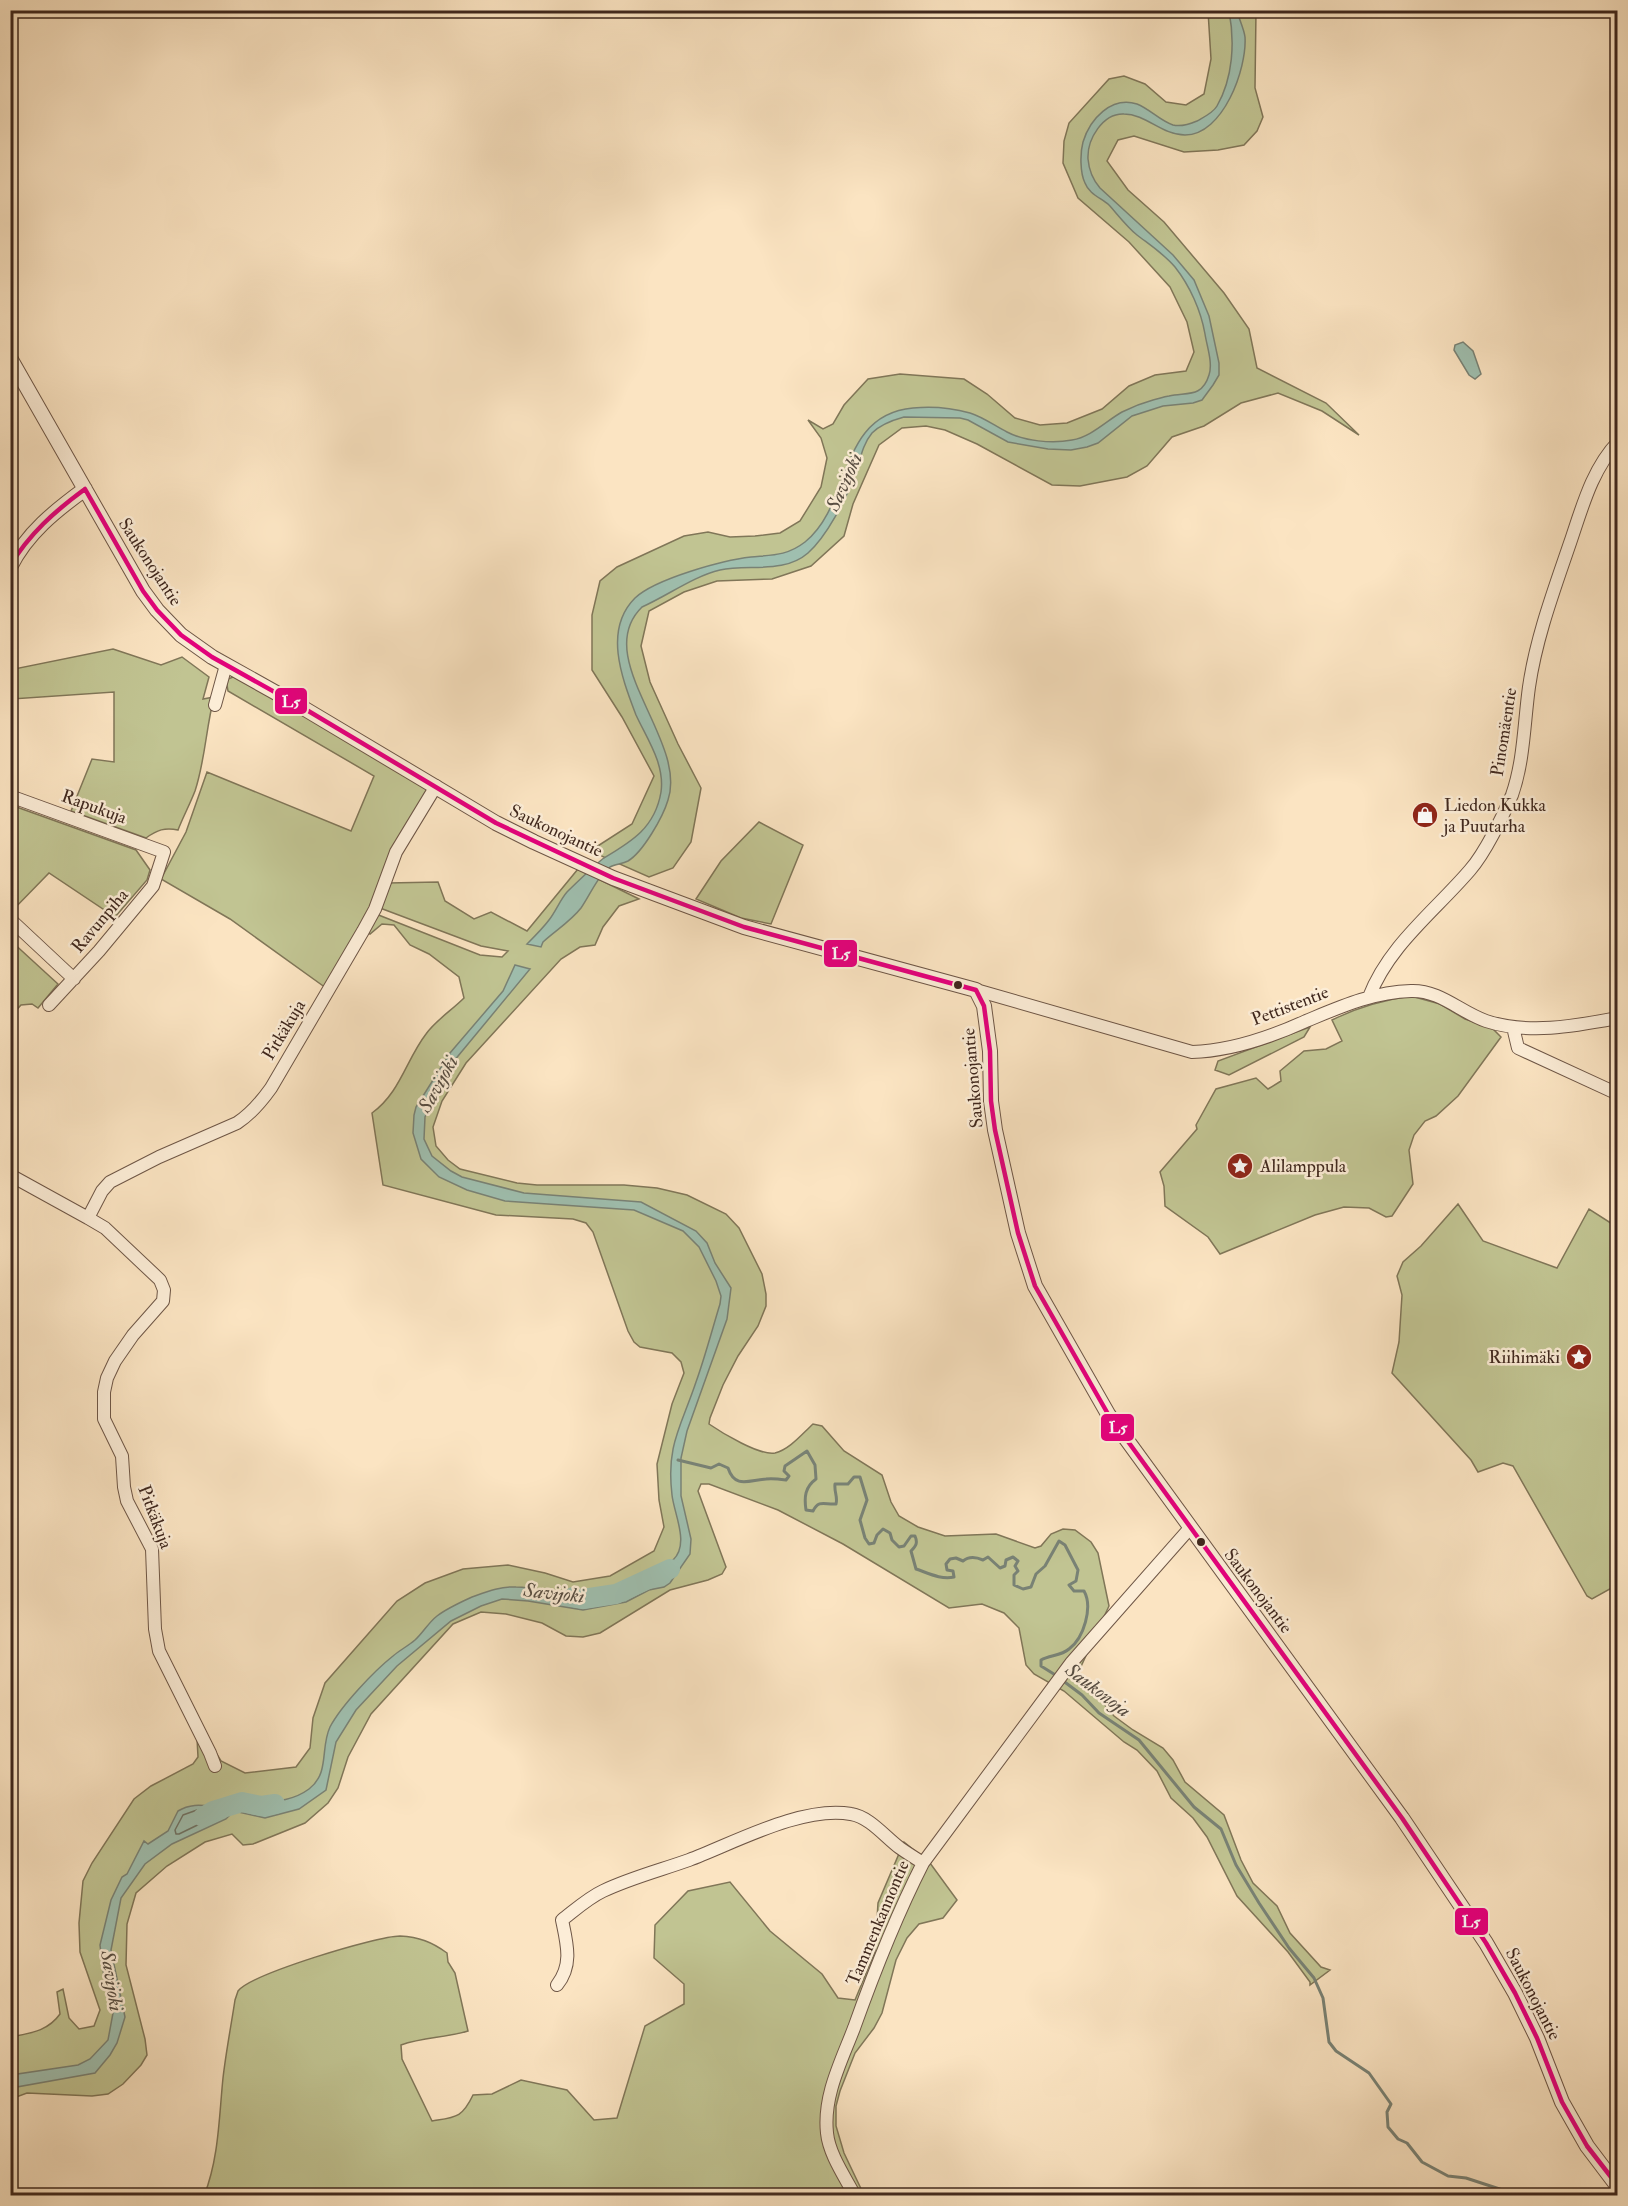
<svg xmlns="http://www.w3.org/2000/svg" width="1628" height="2206" font-family="'IM FELL Double Pica',serif">
  <style>
    .green { fill: #c1c492; stroke: #807658; stroke-width: 1.5 }
    .water { fill: #9fbfaf; stroke: #798275; stroke-width: 1.5 }
    .lines { fill: none; stroke-linecap: round; stroke-linejoin: round }
    .shore { stroke: #6f7366; stroke-width: 1.5 }
    .stream { stroke: #798275; stroke-width: 3 }
    .river { stroke: #9fbfaf; stroke-width: 20 }
    .minor-casing { stroke: #6e5646; stroke-width: 14 }
    .tertiary-casing { stroke: #6e5646; stroke-width: 16 }
    .minor { stroke: #fcedd7; stroke-width: 12 }
    .tertiary { stroke: #fcedd7; stroke-width: 14 }
    .bus-1-casing { stroke: #fcedd7; stroke-width: 9 }
    .bus-1 { stroke: #e5007d; stroke-width: 4.5 }
    .bus-dot { fill: #3f271d; stroke: #fcedd7; stroke-width: 2 }
    .labels { text-anchor: middle; dominant-baseline: central; stroke-width: 5; stroke-linejoin: round; paint-order: stroke }
    .street-label { font-size: 18px; fill: #3f271d; stroke: #fcedd7 }
    .poi-label { font-size: 18px; fill: #3f271d; stroke: #fcedd7; text-anchor: start }
    .water-label { font-size: 20px; font-style: italic; fill: #574d42; stroke: #fcedd7 }
    .line-badge { stroke: #fcedd7; stroke-width: 2 }
    .badge-label { font-size: 16px; text-anchor: middle; font-weight: bold; fill: #fff }
  </style>
  <rect width="100%" height="100%" fill="#fbe4c2"/>
  <filter id="stains"><feTurbulence type="fractalNoise" baseFrequency=".00333" numOctaves="4"/><feColorMatrix values="0 0 0 0 .2 0 0 0 0 .09 0 0 0 0 .02 0 0 0 .5 -.17"/></filter>
  <radialGradient id="worn" r=".72"><stop offset=".6" stop-color="#630" stop-opacity="0"/><stop offset="1" stop-color="#630" stop-opacity=".3"/></radialGradient>
  <path class="green" d="M1208 11H1256L1255 88 1263 117 1257 131 1244 145 1218 150 1184 152 1134 136 1118 140 1107 161 1128 190 1164 222 1224 293 1249 329 1257 368 1326 403 1359 435 1322 411 1278 393 1241 403 1204 426 1172 437 1147 466 1127 477 1080 486 1052 485 977 444 945 430 926 426 902 428 879 445 853 504 844 536 811 566 772 579 717 581 684 592 649 611 641 646 650 682 678 744 701 788 691 842 673 868 649 877 590 851 632 824 654 776 622 717 592 670V615L600 581 617 567 684 536 708 532 730 537 755 536 780 533 800 521 821 487 827 458 821 438 808 420 823 429 833 424 844 405 868 379 900 374 964 379 987 394 1015 418 1040 425 1067 423 1102 409 1129 386 1155 375 1186 371 1194 352 1187 322 1170 287 1129 242 1078 198 1063 163 1064 141 1069 123 1109 79 1124 76 1145 84 1166 102 1186 105 1204 94 1211 59Z
    M113 649 161 665 182 657 209 677 203 699 214 697C206 728 205 761 195 791 190 804 183 817 178 830 165 827 157 830 146 838L71 811 92 759 114 762V692L12 699 14 669Z
    M233 677H240L428 790 375 900 326 988 230 919 161 879 186 832 207 772 351 831 374 776 228 691 227 685 228 679Z
    M11 805 136 850 150 870 147 880 115 917 49 873 11 912Z
    M759 822 803 845 771 924 741 918 696 899 721 861Z
    M578 869 639 899 619 906 603 927 595 945 580 947 561 959 466 1063 442 1101 433 1127 436 1146 448 1160 460 1169 517 1183 537 1185H624L657 1188 687 1195 726 1214 739 1228 762 1274 766 1294V1306L758 1326 738 1356 723 1385 710 1418 709 1424C722 1433 760 1456 775 1453 790 1449 802 1434 813 1424L822 1426 844 1451 882 1475 891 1502 899 1516 918 1527 945 1536 996 1534 1035 1548 1041 1546 1051 1534 1063 1529 1075 1530 1091 1542 1098 1553 1109 1606 1078 1673 1114 1716 1133 1730 1163 1748 1173 1760 1185 1782 1224 1815 1241 1860 1253 1883 1277 1906 1290 1933 1321 1967 1330 1970 1310 1985V1982L1288 1952 1237 1896 1207 1837 1193 1818 1171 1798 1157 1771 1137 1750 1124 1742 1064 1691 1034 1674 1026 1665 1019 1628 1004 1613 982 1604 949 1608 843 1544 778 1510 709 1484H701L698 1491 726 1567 722 1574 708 1580 670 1590 600 1633 583 1637 566 1636 542 1623 506 1614 481 1612 453 1624 371 1714 348 1757 338 1788 328 1803 305 1823 253 1844 243 1845 232 1834 205 1842 167 1866 136 1893 127 1924 126 1965 145 2039 147 2055 141 2065 123 2084 108 2094 92 2096 27 2093 11 2099V2037C31 2033 48 2031 60 2014L57 1992 63 1989 69 2018 79 2029 94 2026 100 2010 80 1952 79 1923 83 1881 92 1863 134 1799 151 1786 193 1764 198 1757 197 1738 204 1733 221 1761 245 1773 296 1767 310 1748 313 1718 325 1683 397 1601 425 1583 463 1569 508 1565 545 1573 573 1582 610 1576 654 1551 664 1527 659 1500 657 1464 672 1404 684 1373 681 1362 672 1353 640 1347 634 1342 628 1331 593 1232 586 1223 573 1219 496 1215 383 1185 372 1113C400 1093 406 1060 426 1034 435 1021 452 1010 464 998L459 977 429 954 410 945 394 925 382 924 370 934 366 932 376 914 480 955 502 957 508 951 481 946 380 908 388 883 438 882 445 901 474 919 491 912 527 931Z
    M10 940 58 984 38 1008 32 1004 21 1005 11 1016Z
    M1411 996 1440 1004 1465 1019 1492 1028 1501 1037 1458 1096 1436 1116 1425 1121 1414 1135 1409 1150 1413 1184 1392 1216 1386 1217 1369 1208 1344 1207 1315 1215 1220 1254 1208 1237 1165 1206 1164 1186 1160 1172 1197 1129 1196 1125 1216 1089 1256 1078 1268 1089 1281 1081 1280 1071 1304 1051 1326 1049 1342 1041 1332 1020C1358 1007 1383 1000 1411 996Z
    M1310 1027 1304 1037 1229 1075 1215 1070 1218 1061Z
    M1458 1204 1483 1241 1557 1268 1589 1209 1617 1227V1585L1592 1599 1587 1596 1513 1466 1503 1463 1478 1472 1471 1460 1392 1373 1399 1342 1402 1295 1397 1276 1403 1262 1421 1246Z
    M904 1842 930 1863 957 1900 943 1918 919 1924 907 1938 896 1960 882 2013 874 2028 855 2053 840 2091 836 2106V2126L844 2153 864 2195 204 2196C219 2158 219 2117 223 2078 226 2052 231 2026 235 2000 236 1997 237 1994 238 1991 251 1974 377 1936 400 1936 419 1937 432 1942 447 1953L448 1962 455 1973 468 2031C445 2038 424 2037 401 2045L402 2059 432 2121C456 2117 462 2118 473 2095L492 2094 521 2080 567 2090 594 2120 617 2118 645 2026 684 2004V1984L654 1958 655 1925 688 1891 730 1882 770 1931 822 1974 838 1998 855 2000 875 1952 878 1903Z"/>
  <path class="water" d="M1229 11H1237C1239 19 1244 29 1245 37 1247 69 1223 135 1185 135 1162 135 1146 114 1124 114 1103 113 1087 139 1088 159 1089 171 1093 180 1100 188L1173 255 1194 280 1209 316 1219 363V375L1213 385 1202 400 1193 403 1163 406 1132 416 1098 443 1087 447 1071 450 1048 449 1008 442 968 420 960 418 904 417C893 420 881 424 872 433 862 445 860 461 855 475 846 499 827 536 808 553 784 574 749 564 720 570 694 576 667 596 642 607 590 658 688 740 668 800 663 817 643 852 628 861 622 864 615 864 610 867 597 877 590 895 581 908 571 921 555 931 543 942L541 947 527 944C535 936 543 928 549 920 556 911 560 900 567 892 573 886 598 862 604 858 631 842 655 828 661 792 665 764 647 739 636 715 622 678 603 630 635 598 655 579 723 560 751 557 772 555 787 556 805 542 853 503 837 415 913 408 932 406 952 408 970 413 983 417 995 426 1007 432 1024 441 1052 444 1072 440 1091 437 1106 421 1122 412 1132 407 1142 403 1153 400 1158 399 1163 397 1169 396 1187 392 1202 398 1209 375 1213 363 1207 347 1205 334 1201 311 1190 286 1175 267 1164 254 1150 245 1137 235 1127 227 1118 215 1109 205 1101 198 1089 194 1085 183 1080 173 1080 153 1083 142 1090 119 1111 96 1137 104 1150 109 1160 121 1173 125 1181 127 1190 124 1197 121 1204 117 1213 113 1217 106 1233 78 1235 42 1229 11Z
    M1463 342 1473 351 1481 374 1475 379 1469 375 1454 350 1455 345Z
    M515 965 530 969 449 1067 425 1117 424 1139 432 1156 451 1171 462 1177 524 1193 641 1202 696 1231 707 1243 715 1263 731 1288 727 1319 687 1431 681 1458V1496L691 1539 690 1554 670 1583 664 1587 649 1590 626 1602 583 1610 528 1601 502 1599 481 1606 451 1621 397 1666 356 1710 336 1742 326 1790 299 1809 265 1818 234 1811 226 1819 172 1844 145 1864 121 1898 111 1950 125 2017 117 2043 110 2055 95 2073 11 2088V2075L78 2065 90 2059 108 2040 113 2013 105 1985 100 1945 111 1900 122 1877 127 1874 144 1841 148 1844 168 1831 178 1811C194 1801 208 1807 226 1807 233 1807 241 1804 248 1803 270 1801 290 1803 309 1789 330 1773 320 1748 330 1727 341 1706 374 1671 393 1656 400 1650 408 1646 415 1640 423 1633 428 1623 437 1616 446 1609 461 1602 472 1597 486 1592 501 1586 516 1587 535 1587 555 1595 574 1597 605 1601 633 1587 658 1570 663 1567 669 1564 673 1560 690 1544 674 1514 672 1495 666 1445 681 1427 696 1382 705 1357 712 1330 720 1304L721 1296 716 1281 699 1247 683 1231 634 1210 505 1201 467 1190 439 1177 421 1159 413 1133 414 1115 416 1107 450 1053 503 991Z"/>
  <g class="lines">
    <path class="shore" d="M197 1810 214 1812 216 1816 179 1834H176L175 1830 183 1815Z"/>
    <path class="stream" d="M678 1460 711 1468 719 1464 728 1468C735 1489 749 1480 766 1479 772 1478 779 1479 786 1480L789 1476 784 1471 785 1466 807 1451 815 1465 816 1479C805 1487 804 1497 806 1510L813 1511C819 1499 825 1505 836 1504 838 1497 834 1492 835 1484H848L854 1477H860L867 1500 860 1520 865 1538 869 1544 874 1543 877 1535 883 1529 890 1533 892 1540 899 1547 904 1546 911 1536H915C918 1543 916 1546 911 1551L916 1569C928 1573 941 1580 954 1577L953 1571 947 1570 946 1564 950 1559 956 1558 963 1561C969 1556 976 1557 983 1560L988 1557 1000 1568 1005 1566 1006 1560 1013 1557 1018 1561 1015 1566 1018 1571 1014 1575V1585L1023 1589 1031 1587 1036 1574 1045 1566 1059 1541 1065 1545 1078 1570 1076 1581 1069 1585 1074 1591H1084C1093 1607 1084 1638 1069 1649 1061 1656 1050 1655 1041 1660V1666L1057 1676
      M1062 1680 1082 1695 1099 1713 1139 1740 1194 1807 1221 1829 1236 1865 1259 1903 1289 1948 1314 1978 1323 1998 1329 2042 1336 2051 1369 2073 1391 2104 1387 2112 1388 2127 1398 2139 1407 2143 1422 2162 1448 2176 1466 2178 1521 2196
      M1525 2196 1553 2191 1559 2196"/>
    <path class="river" d="M573 1597 583 1599 616 1594 670 1569
      M203 1817 213 1811 242 1802 261 1806 275 1804"/>
    <g class="minor-casing">
      <path id="minor" d="M215 705 226 665
        M10 796 164 852 153 886 99 951 49 1005
        M13 922 74 979
        M976 990 1192 1052C1231 1051 1271 1037 1306 1021 1340 1007 1373 992 1411 991 1440 990 1460 1012 1486 1021 1529 1035 1575 1026 1618 1018
        M1369 997C1389 945 1435 911 1470 870 1485 853 1503 816 1512 795 1524 761 1524 723 1529 687 1536 638 1554 590 1570 543 1582 508 1592 469 1618 442
        M1513 1027 1518 1048 1618 1094
        M10 1175 88 1218 102 1191 110 1182 159 1157 237 1123C251 1114 261 1102 271 1088L363 931 375 909 396 852 436 786
        M88 1218 105 1228 160 1280 164 1290 163 1301 133 1335 115 1361 107 1378 104 1392V1419L122 1456 124 1487 127 1501 152 1549 155 1629 159 1651 210 1753 215 1766
        M557 1985C573 1965 567 1944 562 1920 575 1910 588 1898 603 1891 630 1878 661 1870 689 1860 734 1843 803 1805 851 1814 870 1817 885 1837 900 1848 907 1853 915 1858 923 1863
        M855 2196C845 2177 829 2154 827 2133 823 2096 841 2062 854 2028 874 1972 896 1916 923 1863L1071 1663 1190 1528"/>
    </g>
    <g class="tertiary-casing">
      <path id="tertiary" d="M10 358 143 591 157 610 181 635 212 657 305 709 496 823 534 842 613 878 744 927 976 990 984 1006 990 1051 991 1101 995 1130 1018 1233 1035 1286 1108 1414 1402 1818 1486 1943 1515 1993 1537 2038 1562 2102 1587 2146 1618 2187
        M10 567C27 533 55 511 85 489"/>
    </g>
    <use href="#minor" class="minor"/>
    <use href="#tertiary" class="tertiary"/>
    <g class="bus-1-casing">
      <path id="bus-1" d="M85 489 143 591 157 610 181 635 212 657 305 709 496 823 613 878 744 927 976 990 984 1006 990 1051 991 1101 995 1130 1018 1233 1035 1286 1108 1414 1402 1818 1486 1943 1515 1993 1537 2038 1562 2102 1587 2146 1618 2186
        M10 566C29 534 55 511 85 489"/>
    </g>
    <use href="#bus-1" class="bus-1"/>
  </g>
  <defs>
    <g id="shop-disc" transform="scale(1.35)"><circle r="9.5" fill="#8f2418" stroke="#fcedd7"/><path d="M-5-2.5h2.3a2.7 3.5 0 0 1 5.4 0H5L5.5 6h-11ZM-1.5-2.5h3a1.5 2.3 0 0 0-3 0Z" fill="#fff"/></g>
    <g id="sight-disc" transform="scale(1.35)"><circle r="9.5" fill="#8f2418" stroke="#fcedd7"/><path d="M0-6L1.8-2.2L6-1.7L2.9 1.2L3.7 5.4L0 3.3L-3.7 5.4L-2.9 1.2L-6-1.7L-1.8-2.2Z" fill="#fff"/></g>
  </defs>
  <g fill-rule="evenodd">
    <use href="#shop-disc" x="1425" y="815"/>
    <use href="#sight-disc" x="1240" y="1166"/>
    <use href="#sight-disc" x="1579" y="1357"/>
  </g>
  <g class="bus-dot">
    <circle cx="958" cy="985" r="5"/>
    <circle cx="1201" cy="1542" r="5"/>
  </g>
  <g class="labels">
    <g class="street-label">
      <text transform="translate(150 562) rotate(57)">Saukonojantie</text>
      <text transform="translate(1504 732) rotate(-81)">Pinomäentie</text>
      <text transform="translate(94 807) rotate(20)">Rapukuja</text>
      <text transform="translate(556 831) rotate(25)">Saukonojantie</text>
      <text transform="translate(100 921) rotate(-50)">Ravunpiha</text>
      <text transform="translate(1290 1006) rotate(-21)">Pettistentie</text>
      <text transform="translate(284 1030) rotate(-59)">Pitkäkuja</text>
      <text transform="translate(973 1078) rotate(-95)">Saukonojantie</text>
      <text transform="translate(155 1517) rotate(69)">Pitkäkuja</text>
      <text transform="translate(1258 1591) rotate(53)">Saukonojantie</text>
      <text transform="translate(878 1923) rotate(-67)">Tammenkannontie</text>
      <text transform="translate(1533 1994) rotate(63)">Saukonojantie</text>
    </g>
    <g class="poi-label">
      <text x="1444" y="805">Liedon Kukka<tspan x="1444" dy="21">ja Puutarha</tspan></text>
      <text x="1260" y="1166">Alilamppula</text>
      <text x="1560" y="1357" text-anchor="end">Riihimäki</text>
    </g>
    <g class="water-label">
      <text transform="translate(844 482) rotate(-66)">Savijoki</text>
      <text transform="translate(438 1084) rotate(-61)">Savijoki</text>
      <text transform="translate(554 1593) rotate(6)">Savijoki</text>
      <text transform="translate(1098 1690) rotate(37)">Saukonoja</text>
      <text transform="translate(112 1981) rotate(81)">Savijoki</text>
    </g>
  </g>
  <g class="line-badge">
    <rect x="274" y="687" width="34" height="28" rx="6" fill="#e5007d"/>
    <rect x="823" y="939" width="35" height="29" rx="6" fill="#e5007d"/>
    <rect x="1100" y="1413" width="35" height="29" rx="6" fill="#e5007d"/>
    <rect x="1454" y="1907" width="35" height="29" rx="6" fill="#e5007d"/>
  </g>
  <g class="badge-label">
    <text x="291" y="707">L5</text>
    <text x="841" y="959">L5</text>
    <text x="1118" y="1433">L5</text>
    <text x="1471" y="1927">L5</text>
  </g>
  <rect width="1628" height="2206" fill="none" stroke="#fbe4c2" stroke-width="36"/>
  <rect x="12" y="12" width="1604" height="2182" fill="none" stroke="#3f271d" stroke-width="3"/>
  <rect x="18" y="18" width="1592" height="2170" fill="none" stroke="#3f271d" stroke-width="1.5"/>
  <rect width="100%" height="100%" filter="url(#stains)"/>
  <rect width="100%" height="100%" fill="url(#worn)"/>
</svg>
